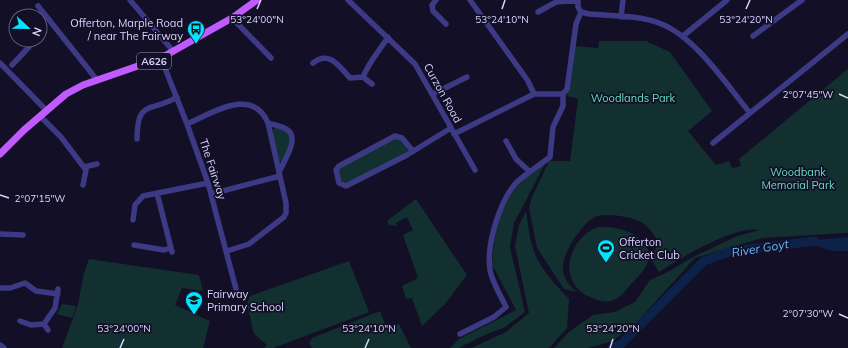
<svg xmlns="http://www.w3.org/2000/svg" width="848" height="348" font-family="Mulish,sans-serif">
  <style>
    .green { fill: #12302f }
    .water { fill: #0c2248 }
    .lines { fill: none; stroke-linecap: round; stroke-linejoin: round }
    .river { stroke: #0c2248; stroke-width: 9 }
    .minor { stroke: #3d3a85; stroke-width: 5.5 }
    .major { stroke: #c25bff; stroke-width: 7 }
    .ticks { fill: none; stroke: #d9d4ff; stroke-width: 1.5 }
    .labels { text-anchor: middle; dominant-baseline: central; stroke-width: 3.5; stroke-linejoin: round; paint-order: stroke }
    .shield { fill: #130f26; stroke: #9e99be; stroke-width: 1 }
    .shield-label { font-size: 10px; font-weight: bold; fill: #d9d4ff }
    .poi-label { font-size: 11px; fill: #d9d4ff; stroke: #130f26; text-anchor: start }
    .street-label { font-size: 11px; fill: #d9d4ff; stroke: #130f26 }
    .park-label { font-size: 11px; fill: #5fe0c0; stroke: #130f26 }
    .water-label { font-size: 12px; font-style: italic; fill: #62b6ff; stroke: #130f26 }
    .ticks-label { font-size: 10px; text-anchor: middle; fill: #d9d4ff; stroke: #130f26; stroke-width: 3.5; stroke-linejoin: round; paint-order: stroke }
  </style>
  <rect width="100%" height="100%" fill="#130f26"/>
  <path class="green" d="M599 41H646L670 52 712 111 688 131 716 165 729 161 732 168 741 166 739 159 848 69V233L762 238 695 258 637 322 613 341 588 348H554L569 332 593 315 615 312 635 302 650 280 668 272 691 258 737 236 760 230C734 225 681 258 659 272L651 259 658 243C655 236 651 230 646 225 636 217 607 212 595 217 582 223 561 255 563 270 564 280 570 286 577 292L564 289 537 248 529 208 532 197 549 161H570L578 99 567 96 574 46 598 48Z
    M275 127 287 131 291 141 282 162 279 161 272 131Z
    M400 136 413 151 346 186 340 185 337 168Z
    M546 162 514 223 510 247 525 312 505 327 478 338 459 348H450L459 339 516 310 495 270 492 267C493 240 499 203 520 183 528 175 538 169 546 162Z
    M416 199 467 275 445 304 422 326 412 298 406 299 402 286 418 278 403 235 413 230 407 217 396 223 397 226 389 225 387 221Z
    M526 211C528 223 529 236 533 248 538 267 556 285 569 299L567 328 549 348H471L506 332 529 313 515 246 519 225Z
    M598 227C619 226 642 232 650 254 648 267 640 275 631 284 626 290 620 298 613 300 607 303 601 301 595 299 556 287 565 240 598 227Z
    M89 259 199 275 203 291 182 288 175 305 210 321 203 348H62L78 304 84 273Z
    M349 261 369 312 273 348H264L267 345 254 334 247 304 250 296Z
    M62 304 76 306 72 318 57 314Z
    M380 311 387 329 399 324 411 348H312L309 343 312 338Z"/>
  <path class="water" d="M848 237V251H832L803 241Z"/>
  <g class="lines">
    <path class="river" d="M612 348 620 345 704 261 732 251 815 241"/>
    <path class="minor" d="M130 0 173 51
      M348 0 415 64 475 170
      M436 0 432 5 433 11 446 24
      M470 0 528 81 534 94
      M578 0V7L581 12
      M38 6 97 80
      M538 12 556 2 578 0
      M581 12 589 14C612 16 638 15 659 23 695 36 726 84 750 113
      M621 17 623 0
      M232 18 271 58
      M683 36 727 0
      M753 36 802 0
      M161 58 187 124 208 183 236 289
      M0 63 46 110
      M313 63C329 50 339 66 350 78L363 77C369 62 380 50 388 37
      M12 65 29 47
      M363 77 372 84
      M433 94 467 77
      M563 94 567 89 576 24 581 12
      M40 116 61 137 86 170 83 185
      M268 123C274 125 281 126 286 129 301 137 284 161 279 172
      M187 124C213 113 252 86 268 123L286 203V213L284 217 249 244 227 251
      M454 134 534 94H563
      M137 139C137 98 152 113 177 97
      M506 141 516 159 530 172
      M713 143 848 34
      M413 151 402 138 395 136 339 166 336 170 339 183 346 186 407 155 451 128
      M84 167 97 164
      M157 193 172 252
      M211 194 280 176
      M133 220 135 205 143 196 208 183
      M0 234 23 235
      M134 245 164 250 170 248
      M0 288H10L25 283 36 291 58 294
      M20 321 31 325 44 324
      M48 330 44 324 55 308 58 289
      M460 334 494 317 506 307C501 296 492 282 490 270 486 246 500 198 518 181 528 172 540 165 550 157L553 127 563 106V94
      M0 345 4 348"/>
    <path class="major" d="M0 154 24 130 66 94 83 85 161 58 232 18 257 0"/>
  </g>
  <path class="ticks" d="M257 9 261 0M502 9 505 0M746 9 750 0M839 94 848 98M0 195 9 198M839 314 848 318M120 348 124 339M365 348 369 339M610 348 613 339"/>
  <defs>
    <g id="bus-pin" transform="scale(0.9)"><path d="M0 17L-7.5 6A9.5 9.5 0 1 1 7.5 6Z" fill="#00e5ff" stroke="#130f26"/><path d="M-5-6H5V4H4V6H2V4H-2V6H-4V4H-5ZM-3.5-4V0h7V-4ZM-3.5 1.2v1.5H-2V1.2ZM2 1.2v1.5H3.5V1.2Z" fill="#111"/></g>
    <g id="stadium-pin" transform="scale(0.9)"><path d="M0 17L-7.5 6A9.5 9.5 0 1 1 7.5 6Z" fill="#00e5ff" stroke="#130f26"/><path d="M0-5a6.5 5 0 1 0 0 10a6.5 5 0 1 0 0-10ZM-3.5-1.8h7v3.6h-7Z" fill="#111"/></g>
    <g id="school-pin" transform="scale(0.9)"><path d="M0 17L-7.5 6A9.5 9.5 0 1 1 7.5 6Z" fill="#00e5ff" stroke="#130f26"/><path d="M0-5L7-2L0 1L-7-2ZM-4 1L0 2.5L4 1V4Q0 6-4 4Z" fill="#111"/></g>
  </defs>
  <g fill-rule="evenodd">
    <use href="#bus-pin" x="196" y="29"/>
    <use href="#stadium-pin" x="606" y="248"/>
    <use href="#school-pin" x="194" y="300"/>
  </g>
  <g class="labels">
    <rect class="shield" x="137" y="53" width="34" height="16" rx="3"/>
    <g class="shield-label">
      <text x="154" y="61">A626</text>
    </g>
    <g class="poi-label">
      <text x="183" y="23" text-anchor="end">Offerton, Marple Road<tspan x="183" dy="13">/ near The Fairway</tspan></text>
      <text x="619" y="242">Offerton<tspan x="619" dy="13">Cricket Club</tspan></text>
      <text x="207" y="294">Fairway<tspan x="207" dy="13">Primary School</tspan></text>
    </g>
    <g class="street-label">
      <text transform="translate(443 93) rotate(61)">Curzon Road</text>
      <text transform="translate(213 169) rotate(72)">The Fairway</text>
    </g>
    <g class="park-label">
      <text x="633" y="98">Woodlands Park</text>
      <text x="798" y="172">Woodbank<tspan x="798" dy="13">Memorial Park</tspan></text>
    </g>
    <g class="water-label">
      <text transform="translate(760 248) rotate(-9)">River Goyt</text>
    </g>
  </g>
  <g class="ticks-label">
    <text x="257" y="23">53°24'00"N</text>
    <text x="502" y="23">53°24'10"N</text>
    <text x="746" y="23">53°24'20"N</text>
    <text x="808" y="98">2°07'45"W</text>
    <text x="40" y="202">2°07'15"W</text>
    <text x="808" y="317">2°07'30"W</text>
    <text x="124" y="332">53°24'00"N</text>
    <text x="369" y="332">53°24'10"N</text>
    <text x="613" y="332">53°24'20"N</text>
  </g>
  <g transform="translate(28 28) rotate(112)"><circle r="19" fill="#130f26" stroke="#625e7d"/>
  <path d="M0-3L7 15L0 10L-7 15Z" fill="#00e5ff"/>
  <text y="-6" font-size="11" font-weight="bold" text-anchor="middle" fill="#d9d4ff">N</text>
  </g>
</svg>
